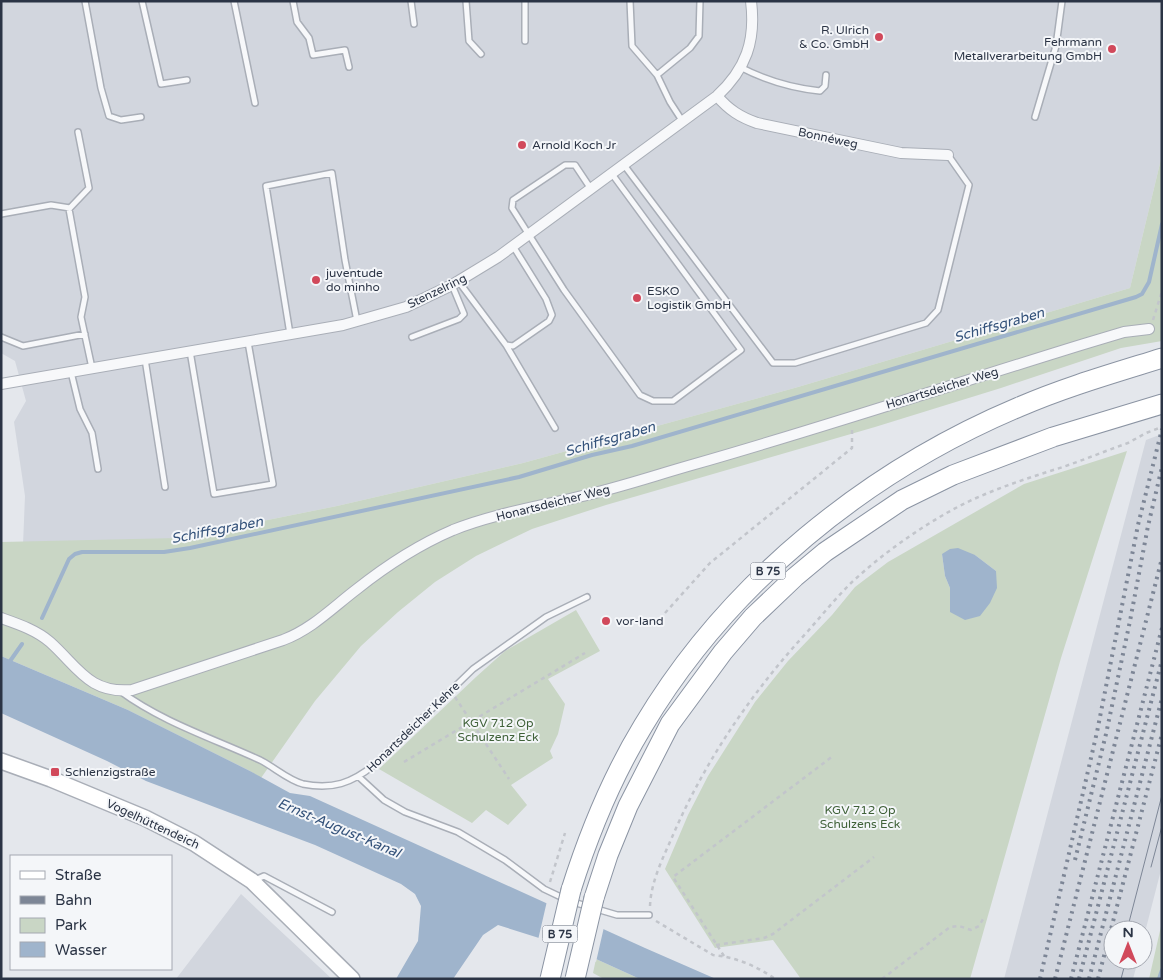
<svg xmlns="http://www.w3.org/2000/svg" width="1163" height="980" font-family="'Varela Round',sans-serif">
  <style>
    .built { fill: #d2d6de }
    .green { fill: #c9d6c5; fill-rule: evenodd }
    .water { fill: #9fb4cc }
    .pier { fill: #e4e7ec }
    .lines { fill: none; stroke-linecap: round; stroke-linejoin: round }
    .stream { stroke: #9fb4cc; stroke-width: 4 }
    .lane-casing { stroke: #a9aeb7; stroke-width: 8 }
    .street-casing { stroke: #a9aeb7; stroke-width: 12 }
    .secondary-casing { stroke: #a9aeb7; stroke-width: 18 }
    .highway-casing { stroke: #8b94a3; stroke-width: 21 }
    .path { stroke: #c2c5cb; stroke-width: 2.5; stroke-dasharray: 4 4; stroke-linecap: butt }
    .lane { stroke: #f7f8fa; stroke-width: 5 }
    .street { stroke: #f7f8fa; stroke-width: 10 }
    .secondary { stroke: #fff; stroke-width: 15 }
    .highway { stroke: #fff; stroke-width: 19 }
    .tram { stroke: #7d8696; stroke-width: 1 }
    .rail { stroke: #7d8696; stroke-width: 4; stroke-dasharray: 2.5 5; stroke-linecap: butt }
    .highway-bridge-casing { stroke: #8b94a3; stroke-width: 21; stroke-linecap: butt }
    .highway-bridge { stroke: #fff; stroke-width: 19 }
    .poi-dot { fill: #d1495b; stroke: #f4f6f9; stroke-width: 2 }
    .labels { text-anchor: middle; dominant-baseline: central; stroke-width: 4; stroke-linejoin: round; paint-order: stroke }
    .shield { fill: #f4f6f9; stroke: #676e7b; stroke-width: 1 }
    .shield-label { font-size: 11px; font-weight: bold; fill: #2b3445 }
    .poi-label { font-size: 12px; fill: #2b3445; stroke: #f4f6f9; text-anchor: start }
    .street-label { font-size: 12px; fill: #2b3445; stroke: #f4f6f9 }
    .park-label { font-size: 12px; fill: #3f6138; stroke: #f4f6f9 }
    .water-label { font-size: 14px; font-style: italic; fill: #34527a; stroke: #f4f6f9 }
  </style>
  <rect width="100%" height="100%" fill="#e4e7ec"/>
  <path class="built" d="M1 1H1162V155L1130 288 798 387 523 463 337 506 178 538 123 544 23 545 25 496 14 422 26 401 15 361 1 353Z
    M1162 434V866L1143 940V930H1113V960H1138L1133 979H1004L1146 440Z
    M241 894 332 979H176Z"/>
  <path class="green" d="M1162 155V341L1121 348 1001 388 875 427 606 505 532 529 476 556 435 582 398 612 361 646 315 701 261 778 250 771 128 710 1 656V542L178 538 337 506 523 463 798 387 1130 288Z
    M1127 451 1061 658 970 979H801L773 940 715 948 665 869 688 815 708 776 755 702 788 661 832 615 855 587 888 562 1024 484ZM942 554 975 555 996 571 950 612V588L945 576Z
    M576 610 600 651 548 679 565 704 558 734 550 751 553 758 511 785 527 805 508 825 486 810 472 823 379 769 476 677 505 651Z
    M1162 922V979H1149Z
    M596 959 640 979H604L593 973Z"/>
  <path class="water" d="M958 548 975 555 996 571 997 588 990 603 980 616 965 620 950 612V588L945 576 942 554 950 549Z
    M1 656 128 710 250 771 290 793 310 796 645 948 716 979H640L574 949 498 925 483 935 453 979H396L418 941 421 906 415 894 401 884 315 845 146 781 107 761 1 713Z"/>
  <path class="pier" d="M547 901 604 927 596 962 573 951 538 940Z"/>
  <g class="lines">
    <path class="stream" d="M42 618 69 559 75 554 82 552H164L190 548 519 477 592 455 632 446 1136 297 1142 294 1149 282 1162 224
      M8 664 22 644
      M1159 979 1162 970"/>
    <g class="lane-casing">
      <path id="lane" d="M85 1 101 88 109 116 121 120 141 117
        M142 1 161 84 187 80
        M234 1 255 103
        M293 1 297 22 309 38 313 55 345 50 349 67
        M411 1 414 24
        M466 1 469 41 481 54
        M525 1V41
        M630 1 632 46 657 75 670 102 683 122
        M740 67C765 80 792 88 820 91L825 86 826 75
        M657 75 690 48 699 36 700 1
        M1035 117 1056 46 1062 1
        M78 132 89 188 69 209 85 297 81 317 92 368
        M624 165 773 363H795L926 323 938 310 969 185 948 155
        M591 189 575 165H565L513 200 512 208 564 290 640 395 653 401H673L741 350 612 174
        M1 214 51 205 70 208
        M459 282 506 345 513 346 549 321 552 315 546 299 513 246
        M290 334 266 186 332 173 345 260 357 321
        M1 337 23 346 85 334
        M412 337 459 319 464 314 452 285
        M506 345 555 428
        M190 351 214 494 273 484 248 342
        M145 359 165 487
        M71 372 80 409 92 433 98 469
        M120 691C162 722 212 738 260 760 274 767 288 780 303 784 332 790 352 783 374 765L473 669 546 617 587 597
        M359 777 384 800 405 812 458 832 505 860 544 889 565 899
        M255 880 264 876 332 912
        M573 902 617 915H649"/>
    </g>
    <g class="street-casing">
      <path id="street" d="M717 96C729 110 740 117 757 123L901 153 948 155
        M1 384 343 325 406 307 452 285 498 257 717 96C746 69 756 41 751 1
        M1 618C18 624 36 630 50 642 78 667 89 694 132 690L283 640C312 629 332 608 357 589 386 566 418 545 453 530 493 514 537 507 578 497 618 488 656 475 695 464 825 427 954 384 1084 344L1124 332 1149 329"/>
    </g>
    <g class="secondary-casing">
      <path id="secondary" d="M1 761 51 779 145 818 194 843 252 881 352 979"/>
    </g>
    <g class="highway-casing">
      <path id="highway" d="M571 890C589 833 612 777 643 726 728 583 867 471 1019 407 1065 387 1114 373 1162 358
        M594 898 608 855 628 806 670 724 723 652 753 617 795 577 825 552 902 500 953 475 1053 437 1162 404"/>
    </g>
    <path class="path" d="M1153 320 1162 291
      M665 613 710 563 852 448V429
      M455 697 509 779
      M404 762 585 653
      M550 882 565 833
      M650 906C651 881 663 858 673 835 706 759 752 692 808 631 822 615 836 598 851 583 881 555 916 530 952 510 983 493 1016 482 1050 471 1077 463 1102 452 1128 443L1146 433 1162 427
      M656 921 713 955C735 957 757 966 775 979
      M716 945 764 938 773 934 874 857
      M724 956 673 877 833 756
      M882 979 950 927 959 926 971 930 979 926 983 919"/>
    <use href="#lane" class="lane"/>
    <use href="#street" class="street"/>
    <use href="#secondary" class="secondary"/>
    <use href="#highway" class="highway"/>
    <path class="tram" d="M1151 867 1162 826
      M1127 930 1162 795
      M1121 979 1126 960"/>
    <path class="rail" d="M1075 860 1106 734 1130 621 1148 526 1162 467
      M1040 979 1097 732 1138 525 1162 429
      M1055 979 1162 558
      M1071 979 1162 628
      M1079 979 1162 660
      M1089 979 1162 698
      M1098 979 1162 734"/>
    <g class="highway-bridge-casing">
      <path id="highway-bridge" d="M550 979 571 890
        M575 979 594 898"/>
    </g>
    <use href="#highway-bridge" class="highway-bridge"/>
  </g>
  <g class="poi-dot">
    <circle cx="879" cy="37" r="5"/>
    <circle cx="1112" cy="49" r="5"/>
    <circle cx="522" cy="145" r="5"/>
    <circle cx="316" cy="280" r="5"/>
    <circle cx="637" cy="298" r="5"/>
    <circle cx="606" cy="621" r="5"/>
    <rect x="50" y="767" width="10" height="10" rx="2.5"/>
  </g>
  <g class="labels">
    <g class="shield">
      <rect x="750.5" y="562.5" width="35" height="17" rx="4"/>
      <rect x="542.5" y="925.5" width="35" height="17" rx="4"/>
    </g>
    <g class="shield-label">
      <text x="768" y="571">B 75</text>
      <text x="560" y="934">B 75</text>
    </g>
    <g class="poi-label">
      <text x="869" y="30" text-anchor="end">R. Ulrich<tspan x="869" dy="14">&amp; Co. GmbH</tspan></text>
      <text x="1102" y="42" text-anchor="end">Fehrmann<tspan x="1102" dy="14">Metallverarbeitung GmbH</tspan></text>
      <text x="532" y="145">Arnold Koch Jr</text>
      <text x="326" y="273">juventude<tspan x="326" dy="14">do minho</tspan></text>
      <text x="647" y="291">ESKO<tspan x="647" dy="14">Logistik GmbH</tspan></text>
      <text x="616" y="621">vor-land</text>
      <text x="65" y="772">Schlenzigstraße</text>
    </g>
    <g class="street-label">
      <text transform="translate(828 138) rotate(12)">Bonnéweg</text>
      <text transform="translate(437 291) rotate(-26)">Stenzelring</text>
      <text transform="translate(942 388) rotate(-17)">Honartsdeicher Weg</text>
      <text transform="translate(553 503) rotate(-14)">Honartsdeicher Weg</text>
      <text transform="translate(413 727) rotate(-44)">Honartsdeicher Kehre</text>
      <text transform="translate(153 824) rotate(25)">Vogelhüttendeich</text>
    </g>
    <g class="park-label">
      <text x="498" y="723">KGV 712 Op<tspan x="498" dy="14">Schulzenz Eck</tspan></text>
      <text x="860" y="810">KGV 712 Op<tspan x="860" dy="14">Schulzens Eck</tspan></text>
    </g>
    <g class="water-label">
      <text transform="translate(999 325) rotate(-16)">Schiffsgraben</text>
      <text transform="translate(610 439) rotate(-16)">Schiffsgraben</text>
      <text transform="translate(217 530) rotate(-11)">Schiffsgraben</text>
      <text transform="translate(339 828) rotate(23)">Ernst-August-Kanal</text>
    </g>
  </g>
  <rect width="1163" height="980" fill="none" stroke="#2b3445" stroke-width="5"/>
  <rect x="10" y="855" width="162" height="115" fill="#f4f6f9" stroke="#a4a8b1"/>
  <rect x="20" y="871" width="25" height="8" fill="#ffffff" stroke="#a4a8b1"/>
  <text x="55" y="880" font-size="15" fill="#2b3445">Straße</text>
  <rect x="20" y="896" width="25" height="8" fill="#7d8696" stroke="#a4a8b1"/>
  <text x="55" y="905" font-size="15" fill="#2b3445">Bahn</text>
  <rect x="20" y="918" width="25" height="15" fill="#c9d6c5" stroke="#a4a8b1"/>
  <text x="55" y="930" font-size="15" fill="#2b3445">Park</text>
  <rect x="20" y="942" width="25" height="15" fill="#9fb4cc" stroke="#a4a8b1"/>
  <text x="55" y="955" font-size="15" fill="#2b3445">Wasser</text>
  <g transform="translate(1128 945)"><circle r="24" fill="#f4f6f9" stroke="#a4a8b1"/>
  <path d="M0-4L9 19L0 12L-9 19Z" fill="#d1495b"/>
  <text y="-8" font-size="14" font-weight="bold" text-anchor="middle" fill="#2b3445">N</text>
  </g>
</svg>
